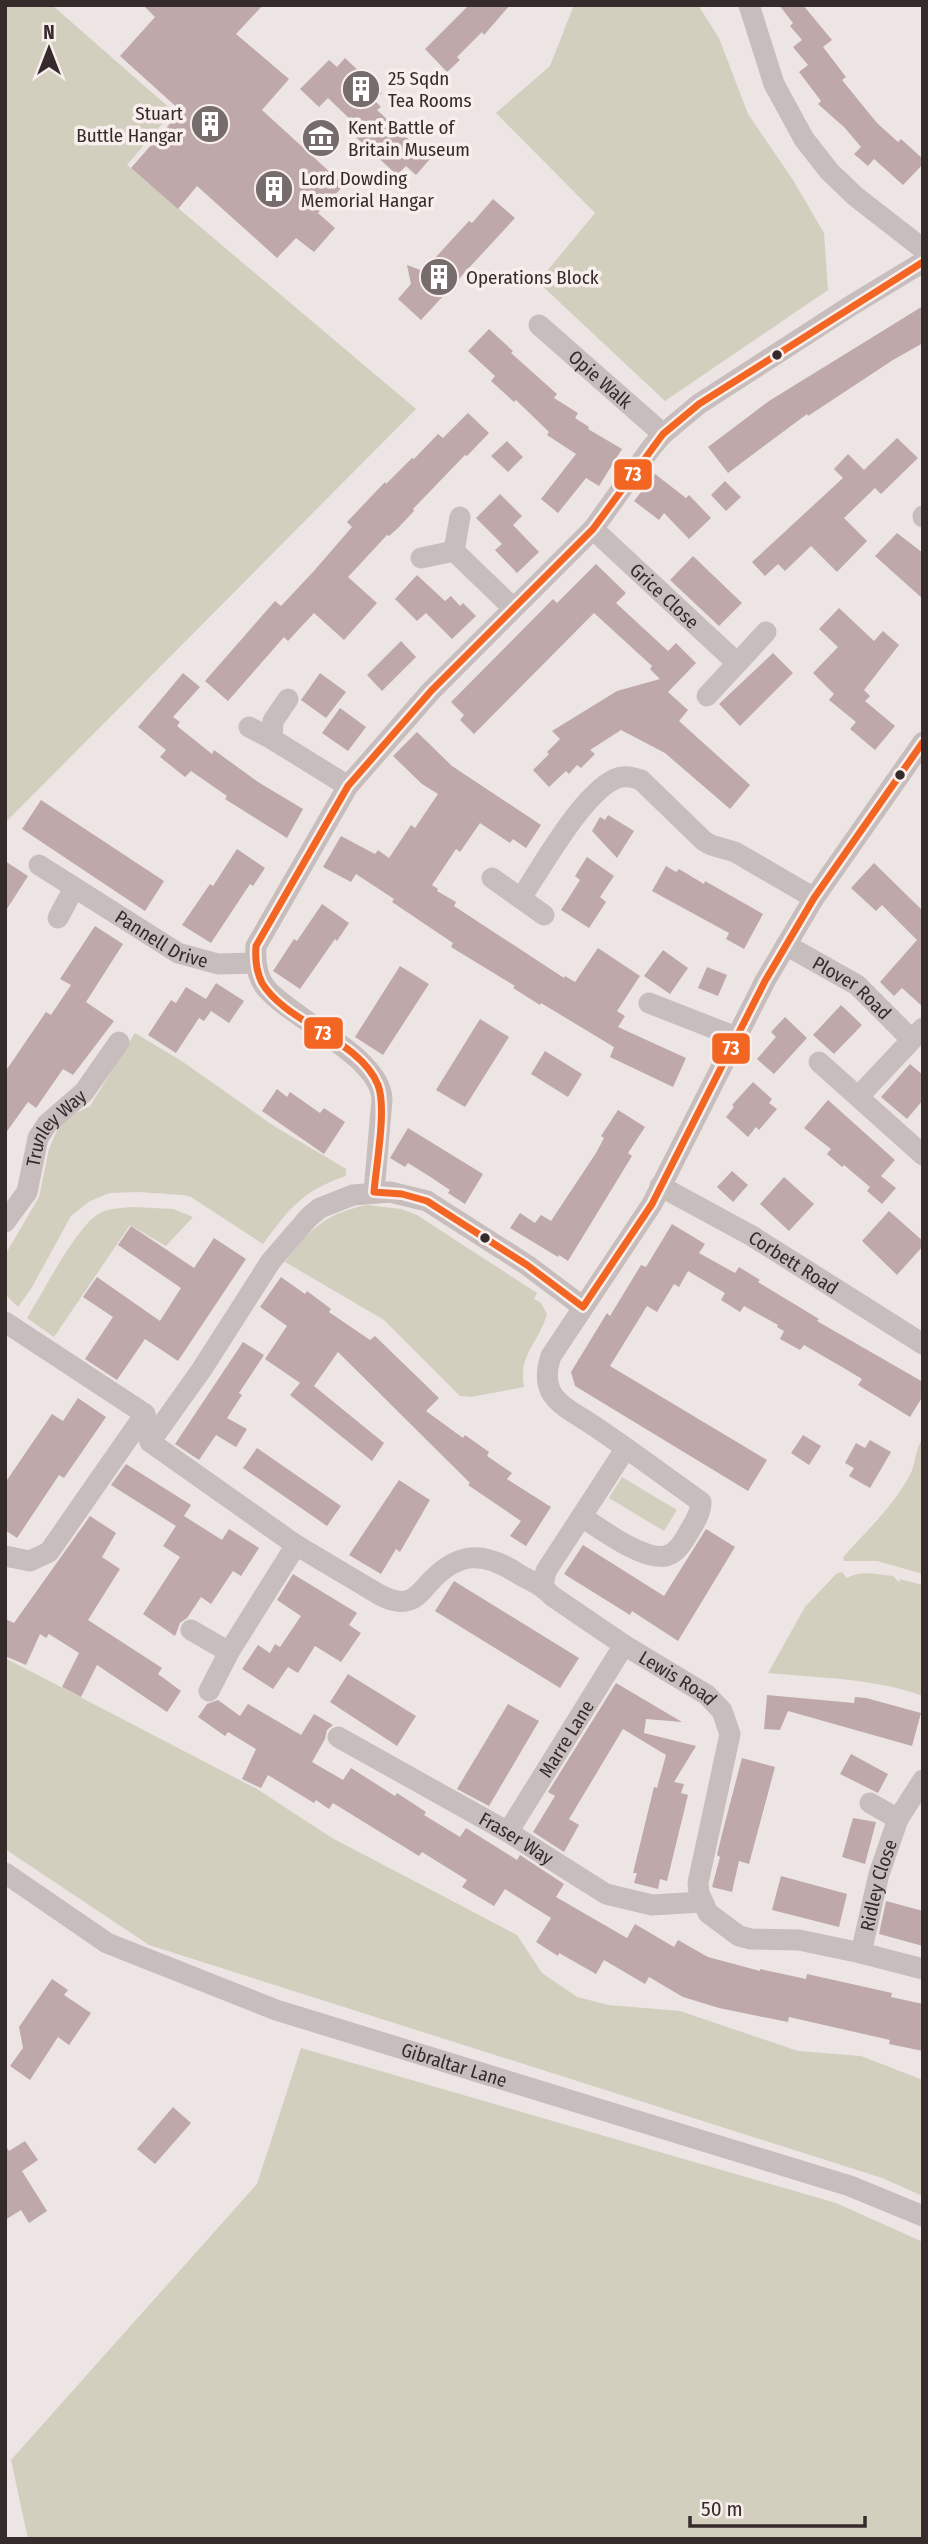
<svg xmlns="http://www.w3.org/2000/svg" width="928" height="2544" font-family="'Fira Sans Condensed',sans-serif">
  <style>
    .green { fill: #d2cfbf }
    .building { fill: #bea8aa }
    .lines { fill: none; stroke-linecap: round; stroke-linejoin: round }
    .minor { stroke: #c6bdbc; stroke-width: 21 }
    .bus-1-casing { stroke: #f8eeec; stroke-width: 12 }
    .bus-1 { stroke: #f26522; stroke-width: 7 }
    .bus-dot { fill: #362b2b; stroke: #f8eeec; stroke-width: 2.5 }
    .labels { text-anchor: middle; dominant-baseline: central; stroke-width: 7; stroke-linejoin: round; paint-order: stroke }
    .poi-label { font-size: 19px; fill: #362b2b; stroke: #f8eeec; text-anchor: start }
    .street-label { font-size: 19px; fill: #362b2b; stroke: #f8eeec }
    .line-badge { stroke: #f8eeec; stroke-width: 2.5 }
    .badge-label { font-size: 19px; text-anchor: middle; font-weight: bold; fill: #fff }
  </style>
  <rect width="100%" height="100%" fill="#ece5e4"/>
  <path class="green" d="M9 5H52L173 111 127 165 416 409 5 823V9Z
    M574 5H698L719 38 748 114 793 180 824 233 828 290 665 401 538 282 595 213 496 113 550 66Z
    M135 1033 183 1062 274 1126 346 1169V1176C302 1191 290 1208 263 1244L191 1197 183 1195 138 1192 110 1193 90 1201 71 1216 31 1289 18 1307 5 1294V1255L39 1197 49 1149 58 1128 74 1114 90 1106Z
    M367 1205 401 1209 417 1215 537 1293 534 1299 541 1303 547 1314C539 1343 518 1354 524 1387L471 1397 460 1396 384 1320 285 1262C310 1229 326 1213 367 1205Z
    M133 1207 173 1209 193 1217 166 1246 130 1225 54 1337 27 1318C43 1293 76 1226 100 1213 110 1208 122 1208 133 1207Z
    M923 1439V1574L877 1561H844L843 1557C867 1531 893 1506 910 1475 916 1464 914 1450 923 1439Z
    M622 1477 677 1510 664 1531 609 1498Z
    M842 1572 847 1578C861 1570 876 1574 893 1576L900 1583 899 1579 923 1585V1696C873 1678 821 1678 768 1673L805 1607 836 1574Z
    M5 1658 257 1789 332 1838 517 1935 542 1973 577 1997 609 2005 680 2011 798 2051 861 2056 923 2080V2196L882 2178 149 1945 5 1849Z
    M301 2048 836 2203 923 2242V2539H28L11 2460 257 2184Z"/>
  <path class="building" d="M143 5H263L236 34 289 79 262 110 344 185 318 213 335 228 314 252 296 238 277 258 197 186 178 209 131 168 181 111 120 56 155 17Z
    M469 5H510L484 35 482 32 457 57 460 60 447 72 425 49Z
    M779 5H803L832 40 823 47 846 77 842 80 877 123 898 142 901 139 923 159V164L903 185 874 159 868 166 854 154 861 147 845 128 818 104 821 101 799 72 808 65 793 47 802 40 790 26 793 23Z
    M345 58 382 93 375 101 381 107 377 110 430 159 416 175 406 166 397 175 347 129 353 122 328 98 319 107 300 89 329 60 337 67Z
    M493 199 515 218 421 320 398 299 411 284 407 265 423 271 469 221 472 223Z
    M923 306V343L893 360 808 416 807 414 728 473 708 447 769 401Z
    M489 329 513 351 511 353 557 394 554 398 578 413 575 418 589 427 588 429 622 449 599 486 586 478 558 513 541 499 576 454 547 435 549 432 516 400 514 402 491 381 495 376 468 351Z
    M468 413 489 433 467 456 465 455 413 509 414 511 398 528 389 536 387 535 348 577 377 603 344 640 314 613 288 641 284 637 228 701 205 681 275 601 281 606 313 572 352 527 347 522 385 482 386 484 412 458 414 459 438 434 443 438Z
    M897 438 918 458 881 494 875 488 844 518 867 541 837 572 811 546 785 571 778 564 765 576 752 562 843 478 834 469 848 454 864 470Z
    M507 441 523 457 508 472 491 456Z
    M655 474 686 498 689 495 711 518 689 539 664 513 659 520 634 501Z
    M725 481 741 497 726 511 711 495Z
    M500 494 522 516 513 525 539 552 517 573 495 550 502 544 476 518Z
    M897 533 923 553V599L875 556Z
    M693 556 742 603 719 626 670 580Z
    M596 564 626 593 616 603 668 651 676 643 696 663 668 692 688 710 679 721 750 785 730 809 665 753 621 730 590 750 595 754 581 768 577 765 569 774 566 771 549 787 533 770 549 754 547 752 560 739 552 731 617 691 660 679 650 669 652 666 594 613 474 734 460 720 464 715 451 702 553 599 557 603Z
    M417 575 445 601 451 596 460 606 463 603 476 616 452 639 426 613 417 621 395 599Z
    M839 608 874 641 883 631 899 645 864 690 870 696 865 701 895 726 875 750 850 729 856 722 829 700 834 694 813 673 838 647 819 629Z
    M401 641 416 657 382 691 367 675Z
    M773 653 793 673 740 726 719 704Z
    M183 673 200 687 173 717 180 722 177 726 212 754 214 750 258 782 303 809 287 838 225 799 227 796 191 771 185 777 160 757 166 750 138 727Z
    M320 673 346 692 326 718 301 700Z
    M340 708 366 727 348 751 322 733Z
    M417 732 452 766 541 825 526 848 513 839 510 843 480 823 460 852 456 849 432 885 438 889 437 891 456 902 454 906 564 978 565 976 575 982 598 948 640 976 617 1011 625 1016 618 1027 686 1058 673 1087 610 1057 614 1047 541 1003 540 1005 513 988 515 986 451 947 453 943 392 902 394 899 356 874 351 882 323 867 341 836 375 854 378 850 389 858 411 825 415 828 438 794 422 784 393 756Z
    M41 800 164 881 145 911 22 829Z
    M608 815 634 831 617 858 592 831 600 817 605 820Z
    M237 849 265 868 253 886 250 884 211 943 182 925 210 884 213 886Z
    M587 857 614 876 600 897 606 902 589 928 561 910 580 880 575 876Z
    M5 861 28 876 5 912Z
    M874 863 923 911V1007L902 988 894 996 880 982 917 940 882 905 876 911 851 888Z
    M666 866 676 872 679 869 704 884 705 881 763 914 744 949 726 939 729 933 652 891Z
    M322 904 349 923 337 941 335 939 300 989 273 971 294 939 297 941Z
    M95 926 123 944 86 1002 114 1021 73 1075 63 1069 36 1108 28 1102 5 1134V1072L46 1012 51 1015 71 985 60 979Z
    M663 950 688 968 670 994 644 976Z
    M400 966 429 984 383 1055 355 1037Z
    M707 967 727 975 718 996 698 988Z
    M216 983 244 1001 229 1023 211 1011 204 1021 199 1018 176 1053 148 1035 171 1000 176 1003 186 987 206 999Z
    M841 1005 862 1025 834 1054 813 1035Z
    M785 1017 807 1038 774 1074 757 1059 776 1037 771 1032Z
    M480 1019 509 1037 465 1107 436 1090Z
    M545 1051 582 1074 568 1097 531 1074Z
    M910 1064 923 1075V1100L907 1119 881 1097Z
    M753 1082 772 1099 769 1103 777 1109 759 1130 756 1127 748 1137 726 1117 734 1107 732 1105Z
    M277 1089 287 1097 290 1092 320 1113 324 1108 345 1122 324 1154 262 1111Z
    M828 1100 895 1160 881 1176 896 1188 882 1204 867 1191 870 1187 844 1165 842 1167 827 1154 831 1149 804 1128Z
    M618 1110 645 1127 628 1153 632 1156 568 1261 559 1255 558 1257 510 1228 520 1213 535 1223 541 1215 551 1221 596 1153 604 1138 601 1136Z
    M408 1128 483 1174 465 1204 448 1193 450 1190 429 1176 408 1163 405 1167 390 1158Z
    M732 1171 748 1185 733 1202 717 1187Z
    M784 1177 814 1204 789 1231 760 1204Z
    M889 1211 923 1241V1246L897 1275 862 1241Z
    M672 1224 705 1244 699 1253 735 1273 739 1267 760 1280 758 1282 819 1319 817 1321 923 1382V1396L910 1417 858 1385 862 1379 842 1367 804 1345 800 1350 780 1339 784 1331 777 1327 778 1325 744 1306 740 1312 721 1300 725 1293 688 1271 679 1287 674 1284 657 1312 647 1306 610 1366 767 1460 748 1491 575 1386 571 1372 607 1313 610 1316 641 1265 646 1267Z
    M131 1226 194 1268 214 1238 246 1259 178 1361 145 1339 117 1380 85 1359 113 1317 83 1297 97 1277 160 1321 181 1288 118 1245Z
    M281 1277 305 1294 307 1291 331 1309 329 1312 370 1340 375 1336 439 1398 426 1411 463 1438 465 1435 489 1452 487 1456 512 1473 507 1479 551 1507 526 1546 510 1536 521 1521 468 1485 470 1483 338 1352 314 1386 384 1443 372 1461 290 1395 300 1383 265 1359 287 1326 260 1307Z
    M243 1342 264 1355 239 1393 242 1395 227 1418 247 1429 236 1447 216 1435 199 1460 175 1444Z
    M78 1398 106 1417 64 1478 59 1475 17 1538 5 1530V1483L52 1414 63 1421Z
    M803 1435 821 1446 809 1465 791 1453Z
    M870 1440 891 1452 870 1488 849 1476 854 1468 845 1463 856 1443 865 1448Z
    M257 1448 341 1506 327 1526 243 1468Z
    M126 1464 191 1505 184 1516 222 1540 229 1529 259 1548 241 1576 233 1571 211 1604 201 1597 187 1618 180 1623 175 1636 143 1614 180 1557 163 1546 176 1526 111 1485Z
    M399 1480 430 1500 400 1552 396 1549 381 1574 349 1555Z
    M90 1516 116 1533 102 1557 120 1569 88 1620 162 1668 158 1674 181 1691 167 1712 97 1665 81 1697 62 1687 79 1653 49 1634 46 1638 40 1634 26 1665 5 1656V1619L14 1623Z
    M706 1529 735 1547 678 1641 632 1611 630 1615 564 1574 583 1545 664 1596Z
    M293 1574 357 1613 349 1625 361 1633 341 1662 315 1646 298 1673 288 1667 273 1689 242 1669 258 1645 270 1653 275 1644 280 1647 301 1616 277 1600Z
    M454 1581 579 1658 560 1688 435 1611Z
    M348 1674 416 1716 397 1746 330 1702Z
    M616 1683 682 1722 646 1719 644 1733 696 1746 674 1782 684 1784 681 1793 688 1795 667 1881 660 1879 658 1889 634 1883 637 1873H633L654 1787 657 1788 666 1755 623 1729 569 1819 579 1825 564 1852 533 1832 555 1796 548 1792Z
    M767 1695 854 1703 855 1697 866 1698 921 1713 912 1746 788 1711 780 1730 764 1729Z
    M218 1700 240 1716 248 1704 301 1735 314 1714 333 1725 327 1730 325 1739 312 1762 343 1780 351 1768 395 1796 397 1793 426 1812 424 1815 460 1837 466 1828 517 1860 520 1855 564 1884 556 1897 627 1938 635 1924 674 1947 678 1940 708 1957 760 1971V1969L806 1979 807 1974 892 1993 891 1997 923 2004V2051L889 2044 890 2040 789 2017 788 2022 719 2008 683 1997 649 1977 645 1984 604 1960 596 1974 559 1953 558 1956 536 1942 551 1918 505 1889 494 1906 462 1887 467 1880 422 1852 419 1856 333 1803 329 1809 316 1800 314 1803 268 1775 261 1788 242 1779 256 1749 228 1732 225 1736 198 1717 207 1704Z
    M508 1704 539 1721 489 1806 457 1789Z
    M851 1754 888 1774 878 1793 840 1774Z
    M742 1758 775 1767 749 1864 739 1861 732 1892 712 1887 720 1857 717 1855 722 1834Z
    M853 1818 876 1822 865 1864 842 1857Z
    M781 1876 847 1894 839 1927 772 1910Z
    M886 1901 923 1911V1946L879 1934Z
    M52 1979 68 1990 64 1995 91 2013 69 2045 58 2037 30 2080 10 2066 23 2048 19 2027Z
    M173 2107 191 2123 155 2164 137 2149Z
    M25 2141 38 2160 22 2171 47 2211 29 2223 21 2210 5 2220V2145L9 2151Z"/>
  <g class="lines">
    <g class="minor">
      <path d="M749 5 774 84 804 139 829 171 855 196 923 249"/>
      <path id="s1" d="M539 325 663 434"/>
      <path d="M923 516V517"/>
      <path id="s2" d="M593 529 736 662"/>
      <path d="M454 551 513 608"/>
      <path d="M421 558 454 551 460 517"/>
      <path d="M707 696 766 632"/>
      <path d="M249 727 272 739 348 786"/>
      <path d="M272 739 273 721 288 699"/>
      <path id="s3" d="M39 865 178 953 218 964 255 963"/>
      <path d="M492 878 544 915"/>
      <path d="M521 898C542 867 582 794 615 779 624 775 632 777 641 780L704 841 711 845 735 852 814 898"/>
      <path d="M58 918 74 888"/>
      <path id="s4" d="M786 945 857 985 911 1039"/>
      <path d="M649 1003 736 1037"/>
      <path d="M819 1062 923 1155"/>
      <path d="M859 1096 923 1028"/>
      <path id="s5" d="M660 1186 752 1236 923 1344"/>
      <path d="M374 1192 382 1099C380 1056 293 1020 266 988 256 976 255 960 256 946L348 786 431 691 593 529 651 448 663 434 699 404 852 305 923 262"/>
      <path id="s6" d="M5 1222 27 1192 38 1138 47 1124 84 1092 119 1042"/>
      <path d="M5 1322 145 1414"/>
      <path id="s7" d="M150 1442 296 1545 380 1595C388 1599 397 1603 406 1601 417 1599 423 1589 431 1581 458 1552 483 1551 517 1573 531 1582 540 1583 552 1596L624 1645 707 1695 722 1711 730 1734 698 1883 699 1893 708 1913 739 1936 751 1939 799 1940 861 1953 923 1969"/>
      <path d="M582 1517C601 1529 643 1561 666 1556 676 1553 681 1545 686 1537 692 1526 701 1515 701 1502L626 1448"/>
      <path d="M5 1556 30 1561 49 1552 145 1414 150 1442 202 1369 271 1261 309 1217 320 1208 353 1195 390 1192 427 1201 527 1265 583 1307"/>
      <path d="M543 1585 546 1571 626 1448C613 1439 599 1429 585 1420 557 1403 539 1392 551 1356L652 1204 765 981 814 898 923 742"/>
      <path d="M191 1630 229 1652"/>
      <path d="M209 1691 229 1652 296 1545"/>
      <path id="s8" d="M338 1737 508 1832 606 1894 652 1905 702 1902"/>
      <path d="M870 1803 898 1819"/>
      <path id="s9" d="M508 1832 624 1645"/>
      <path id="s10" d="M5 1873 107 1943 276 2010 850 2186 923 2216"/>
      <path id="s11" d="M861 1953 879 1874 898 1819 923 1780"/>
    </g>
    <g class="bus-1-casing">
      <path id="bus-1" d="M923 262 699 404 663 434 593 529 431 691 348 786 256 946C255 959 256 971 262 983 286 1023 360 1040 378 1085 387 1108 376 1166 374 1192L402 1194 427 1201 527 1265 583 1307 652 1204 765 981 814 898 923 742"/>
    </g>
    <use href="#bus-1" class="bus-1"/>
  </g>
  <defs>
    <g id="building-disc" transform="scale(2.0125)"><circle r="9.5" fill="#766c6c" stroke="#f8eeec"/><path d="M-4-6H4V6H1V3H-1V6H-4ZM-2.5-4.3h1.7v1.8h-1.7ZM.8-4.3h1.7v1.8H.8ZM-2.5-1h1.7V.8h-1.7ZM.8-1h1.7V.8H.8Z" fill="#fff"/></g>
    <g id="museum-disc" transform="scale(2.0125)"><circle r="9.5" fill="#766c6c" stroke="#f8eeec"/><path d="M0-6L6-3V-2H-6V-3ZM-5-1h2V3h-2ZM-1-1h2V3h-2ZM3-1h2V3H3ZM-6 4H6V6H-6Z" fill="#fff"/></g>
  </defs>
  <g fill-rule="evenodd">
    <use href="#building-disc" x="361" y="89"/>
    <use href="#building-disc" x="210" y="124"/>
    <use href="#museum-disc" x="321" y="138"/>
    <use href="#building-disc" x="274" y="189"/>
    <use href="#building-disc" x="439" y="277"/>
  </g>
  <g class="bus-dot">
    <circle cx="777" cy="355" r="6"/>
    <circle cx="900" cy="775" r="6"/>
    <circle cx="485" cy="1238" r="6"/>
  </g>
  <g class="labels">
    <g class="poi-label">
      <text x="388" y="78">25 Sqdn<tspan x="388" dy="22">Tea Rooms</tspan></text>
      <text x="183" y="113" text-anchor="end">Stuart<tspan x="183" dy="22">Buttle Hangar</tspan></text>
      <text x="348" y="127">Kent Battle of<tspan x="348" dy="22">Britain Museum</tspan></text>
      <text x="301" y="178">Lord Dowding<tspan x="301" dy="22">Memorial Hangar</tspan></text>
      <text x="466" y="277">Operations Block</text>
    </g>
    <g class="street-label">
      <text stroke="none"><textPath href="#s1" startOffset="82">Opie Walk</textPath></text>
      <text stroke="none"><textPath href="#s2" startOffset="98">Grice Close</textPath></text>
      <text stroke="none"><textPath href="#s3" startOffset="144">Pannell Drive</textPath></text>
      <text stroke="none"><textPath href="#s4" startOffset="79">Plover Road</textPath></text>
      <text stroke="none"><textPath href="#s6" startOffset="110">Trunley Way</textPath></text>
      <text stroke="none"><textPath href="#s5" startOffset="154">Corbett Road</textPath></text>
      <text stroke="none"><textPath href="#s7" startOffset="625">Lewis Road</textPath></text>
      <text stroke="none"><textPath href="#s9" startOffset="110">Marre Lane</textPath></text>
      <text stroke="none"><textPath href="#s8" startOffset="205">Fraser Way</textPath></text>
      <text stroke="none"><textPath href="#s11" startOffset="70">Ridley Close</textPath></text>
      <text stroke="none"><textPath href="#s10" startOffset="492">Gibraltar Lane</textPath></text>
    </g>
  </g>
  <g class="line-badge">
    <rect x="613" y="458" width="40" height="33" rx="7" fill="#f26522"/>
    <rect x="303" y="1016" width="41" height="34" rx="7" fill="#f26522"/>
    <rect x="711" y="1032" width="40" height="33" rx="7" fill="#f26522"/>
  </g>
  <g class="badge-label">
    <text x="633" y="481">73</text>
    <text x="323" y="1040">73</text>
    <text x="731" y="1055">73</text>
  </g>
  <rect width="928" height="2544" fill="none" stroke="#362b2b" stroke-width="14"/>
  <g transform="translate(49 49)" stroke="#f8eeec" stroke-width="5" paint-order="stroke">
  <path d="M0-5L12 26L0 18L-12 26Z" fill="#362b2b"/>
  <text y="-10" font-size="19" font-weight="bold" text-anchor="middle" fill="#362b2b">N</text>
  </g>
  <path d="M690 2516v10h175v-10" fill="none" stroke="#362b2b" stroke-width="3.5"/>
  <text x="701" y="2516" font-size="21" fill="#362b2b" stroke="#f8eeec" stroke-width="5" paint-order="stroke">50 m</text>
</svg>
